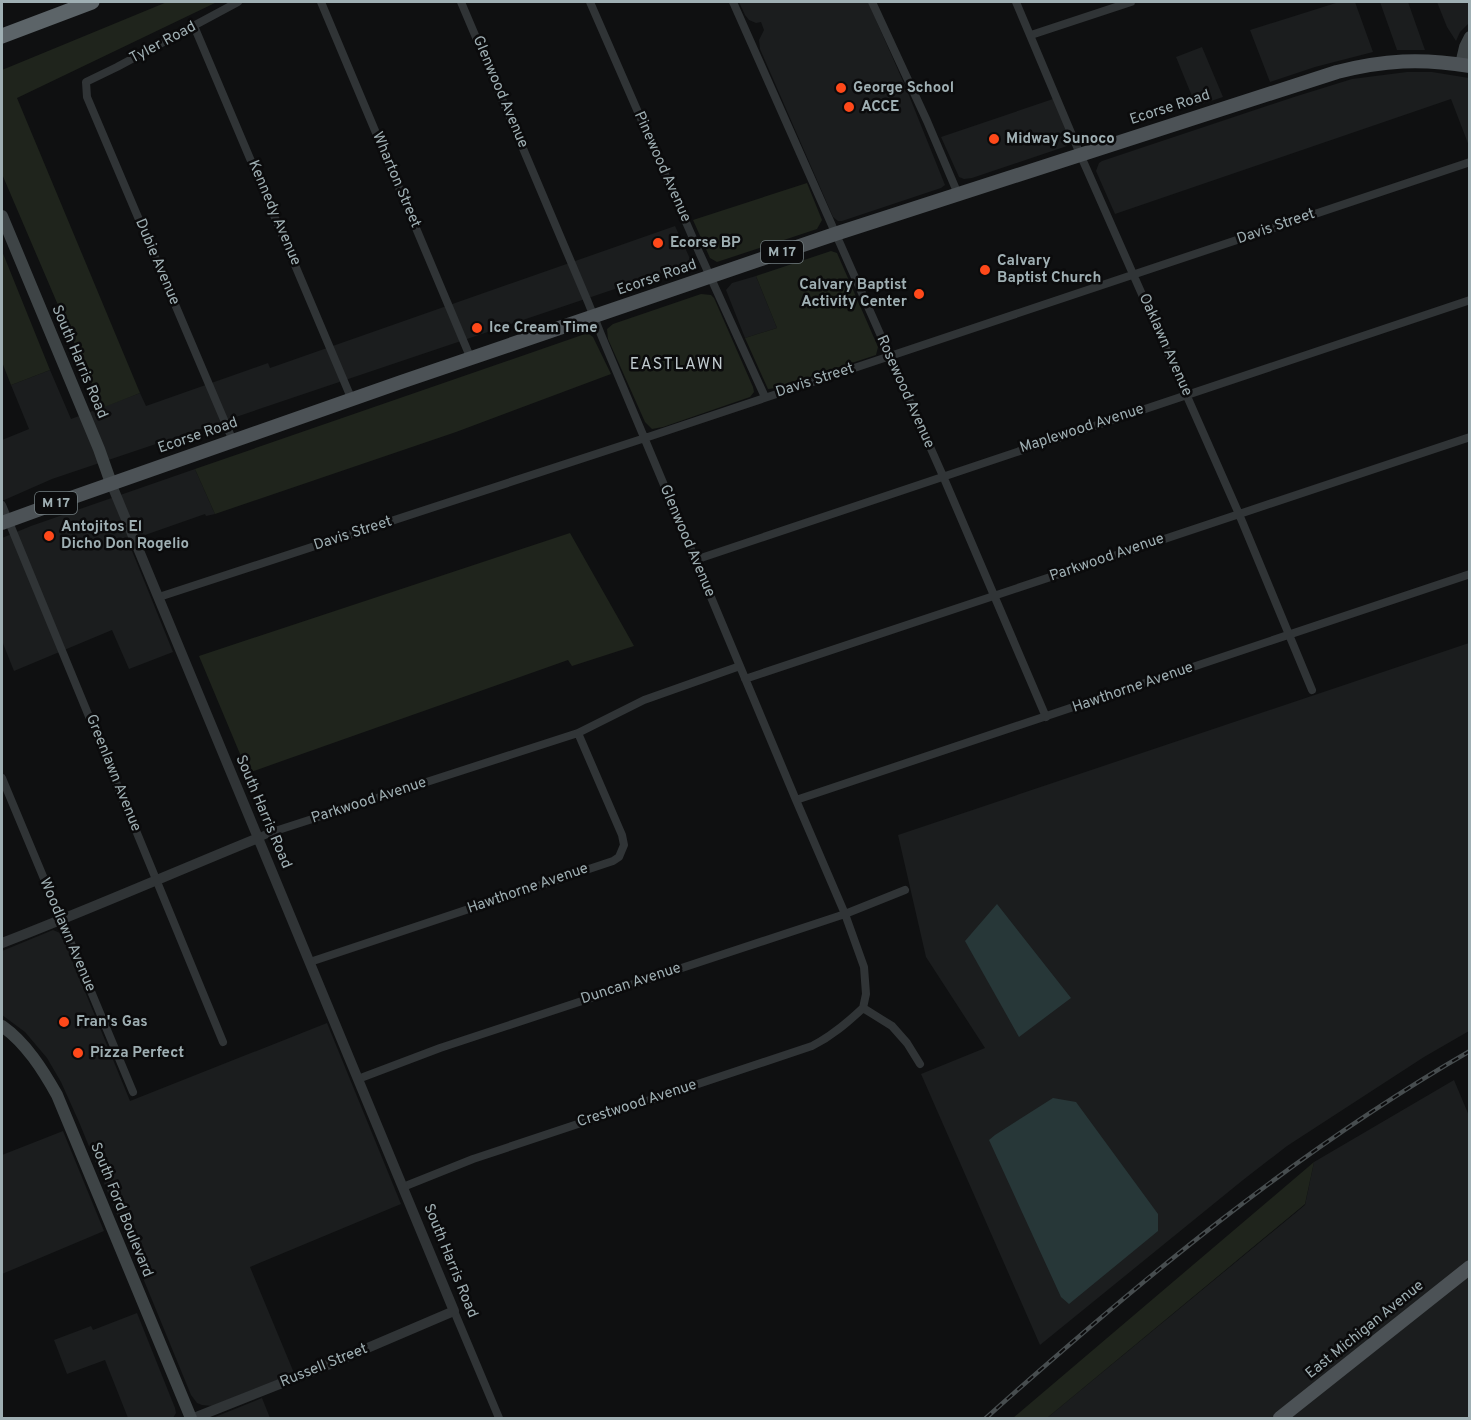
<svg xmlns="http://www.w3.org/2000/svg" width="1471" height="1420" font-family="Overpass,sans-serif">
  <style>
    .built { fill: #1b1d1e }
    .green { fill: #1f241c }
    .water { fill: #273738 }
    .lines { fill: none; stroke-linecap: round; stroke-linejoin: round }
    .minor { stroke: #303436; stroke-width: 8 }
    .tertiary { stroke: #303436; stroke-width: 10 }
    .secondary { stroke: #3e4446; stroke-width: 12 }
    .primary { stroke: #4c5256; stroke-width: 14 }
    .motorway { stroke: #5c6468; stroke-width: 15 }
    .rail-casing { stroke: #474d4f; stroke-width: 4.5 }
    .rail { stroke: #0b0b0c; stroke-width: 2; stroke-dasharray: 7; stroke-linecap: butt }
    .poi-dot { fill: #ff491a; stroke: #0b0b0c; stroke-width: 2 }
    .labels { text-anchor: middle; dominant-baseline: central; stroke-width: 5; stroke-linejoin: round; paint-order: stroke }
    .shield { fill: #0b0b0c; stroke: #737e81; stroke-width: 1.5 }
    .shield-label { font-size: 14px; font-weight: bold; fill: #9fafb3 }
    .street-label { font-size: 15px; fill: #9fafb3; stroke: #0b0b0c }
    .poi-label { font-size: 15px; font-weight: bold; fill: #9fafb3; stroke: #0b0b0c; text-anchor: start }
    .neighbourhood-label { font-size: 16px; letter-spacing: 1.5px; fill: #c1cbcf; stroke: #0b0b0c }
  </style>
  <rect width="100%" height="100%" fill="#0f1011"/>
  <path class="built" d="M739 2H868L906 88 945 185 941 188 842 221H838L833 217 760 49 759 40 764 30 761 22 756 23 749 20 745 15Z
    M1339 2H1355L1373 52 1315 67 1270 82 1250 30Z
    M1380 2H1408L1425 50H1397Z
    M1437 2H1469V23L1460 32 1456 41 1447 27Z
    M1202 47 1223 97 1196 106 1176 57Z
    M1407 72H1432L1469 78V146L1451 99 1115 214 1096 171 1099 163 1102 161 1294 97 1352 79Z
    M1056 98 1070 139 1067 146 972 178 964 179 959 177 941 137Z
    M675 226 692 263 52 479 2 501V440L29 429 11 385 50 370 71 419 140 393 146 406 268 363 270 368Z
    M756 276 777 328 745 338 726 290 732 283Z
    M195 469 215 514 206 516 205 514 128 541 173 652 129 669 112 630 14 671 2 641V538L31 526Z
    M1469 643V1031L1424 1057 1287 1146 1243 1180 1040 1345 921 1074 985 1048 926 957 898 835Z
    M53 930 60 933 63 938 130 1101 327 1023 401 1204 250 1267 294 1373 212 1406 202 1405 197 1403 191 1395 79 1122 61 1082 47 1058 25 1032 2 1015V951Z
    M1454 1080 1470 1118 1469 1418H1047L1305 1205 1314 1162Z
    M63 1131 104 1231 2 1274V1155Z
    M137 1313 175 1408 176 1413 173 1418H128L105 1360 67 1374 54 1340 91 1326 93 1330Z
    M262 1398 270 1418H215V1417Z"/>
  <path class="green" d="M167 2H217L17 98 140 393 102 408 2 174V70Z
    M807 183 822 220 817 229 717 262 710 258 693 220Z
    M2 251 50 370 11 385 2 362Z
    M831 251 837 253 878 347 876 355 776 388 768 389 745 338 777 328 756 276Z
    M701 294 711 295 714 298 753 387 754 392 750 397 663 427 652 429 645 422 608 339 607 329 613 324Z
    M585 334H589L593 337 611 374 456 432 215 514 195 469Z
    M570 533 634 646 572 666 568 660 248 773 199 656Z
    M1314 1162 1305 1204 1047 1418H1013Z"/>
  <path class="water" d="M997 904 1071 998 1019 1037 965 941Z
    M1053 1098 1076 1102 1158 1214V1231L1069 1304 1061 1297 989 1140 995 1135Z"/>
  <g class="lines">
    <path class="minor" d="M321 2 471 359
      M461 2 588 302 602 337 796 800 845 914 864 967 866 994 863 1008
      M590 2 699 252 765 397
      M733 2 943 476 1046 717
      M872 2 927 121 958 194
      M1016 2 1080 154 1239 514 1312 690
      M194 26 352 400
      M1031 35 1131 2
      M233 441 87 97 86 82 117 67 238 2
      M2 505 223 1042
      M695 560 1470 300
      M159 597 645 438 1470 162
      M745 679 1470 437
      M2 778 133 1092
      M796 800 1470 574
      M258 838 269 833 578 733 644 700 740 666
      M310 962 613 861 619 857 624 845 622 835 578 733
      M863 1008 892 1026 907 1043 920 1064
      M358 1079 440 1048 845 914 905 890
      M403 1187 473 1159 812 1046C832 1036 847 1023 863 1008
      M454 1311 499 1418"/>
    <path class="tertiary" d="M111 483 454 1311 330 1364 194 1418
      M2 943C88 910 172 873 258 838"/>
    <path class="secondary" d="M1461 64 1465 47 1470 37
      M2 216 99 449 111 483
      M2 1026C26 1043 43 1070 57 1095L191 1418"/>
    <path class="primary" d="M2 523 65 500 401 382 835 234 1337 72C1384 60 1421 58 1470 66
      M1280 1418 1470 1267"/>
    <path class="motorway" d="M2 36 92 2"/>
    <g class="rail-casing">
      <path id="rail" d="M986 1418C1137 1283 1293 1153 1470 1051"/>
    </g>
    <use href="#rail" class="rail"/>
  </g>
  <g class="poi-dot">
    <circle cx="841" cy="88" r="6"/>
    <circle cx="849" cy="107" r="6"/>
    <circle cx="994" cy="139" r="6"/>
    <circle cx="658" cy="243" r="6"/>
    <circle cx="985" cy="270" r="6"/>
    <circle cx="919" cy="294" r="6"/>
    <circle cx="477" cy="328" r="6"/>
    <circle cx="49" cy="536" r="6"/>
    <circle cx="64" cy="1022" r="6"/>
    <circle cx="78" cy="1053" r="6"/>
  </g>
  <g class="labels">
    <g class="shield">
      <rect x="761" y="241" width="42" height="22" rx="4.5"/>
      <rect x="35" y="492" width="42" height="22" rx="4.5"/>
    </g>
    <g class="shield-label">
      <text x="782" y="252">M 17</text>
      <text x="56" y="503">M 17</text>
    </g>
    <g class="street-label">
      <text transform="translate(163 43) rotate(-28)">Tyler Road</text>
      <text transform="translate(500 92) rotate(67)">Glenwood Avenue</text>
      <text transform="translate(1170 108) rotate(-18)">Ecorse Road</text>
      <text transform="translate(662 167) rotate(66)">Pinewood Avenue</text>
      <text transform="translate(396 180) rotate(67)">Wharton Street</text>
      <text transform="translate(274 213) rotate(67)">Kennedy Avenue</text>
      <text transform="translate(1276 227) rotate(-19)">Davis Street</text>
      <text transform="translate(157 262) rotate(67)">Dubie Avenue</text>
      <text transform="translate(657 278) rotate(-19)">Ecorse Road</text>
      <text transform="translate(1165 345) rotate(66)">Oaklawn Avenue</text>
      <text transform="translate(79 362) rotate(67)">South Harris Road</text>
      <text transform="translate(815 381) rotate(-18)">Davis Street</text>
      <text transform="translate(905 392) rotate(66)">Rosewood Avenue</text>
      <text transform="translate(1082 429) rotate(-18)">Maplewood Avenue</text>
      <text transform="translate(198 436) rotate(-19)">Ecorse Road</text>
      <text transform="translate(353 534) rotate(-18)">Davis Street</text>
      <text transform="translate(687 541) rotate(67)">Glenwood Avenue</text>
      <text transform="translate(1107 558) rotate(-19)">Parkwood Avenue</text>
      <text transform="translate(1133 688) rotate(-19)">Hawthorne Avenue</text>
      <text transform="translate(113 773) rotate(68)">Greenlawn Avenue</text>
      <text transform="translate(369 801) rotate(-18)">Parkwood Avenue</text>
      <text transform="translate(263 812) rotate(67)">South Harris Road</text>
      <text transform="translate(528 889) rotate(-19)">Hawthorne Avenue</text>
      <text transform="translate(67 935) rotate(67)">Woodlawn Avenue</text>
      <text transform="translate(631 984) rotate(-18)">Duncan Avenue</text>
      <text transform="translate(637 1104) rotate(-18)">Crestwood Avenue</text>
      <text transform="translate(121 1210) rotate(68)">South Ford Boulevard</text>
      <text transform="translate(450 1261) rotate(68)">South Harris Road</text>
      <text transform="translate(1365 1330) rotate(-39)">East Michigan Avenue</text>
      <text transform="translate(324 1366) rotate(-22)">Russell Street</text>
    </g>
    <g class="poi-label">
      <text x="853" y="88">George School</text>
      <text x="861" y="107">ACCE</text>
      <text x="1006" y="139">Midway Sunoco</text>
      <text x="670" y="243">Ecorse BP</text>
      <text x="997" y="261">Calvary<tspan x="997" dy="17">Baptist Church</tspan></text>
      <text x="907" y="285" text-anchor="end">Calvary Baptist<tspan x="907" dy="17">Activity Center</tspan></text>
      <text x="489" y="328">Ice Cream Time</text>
      <text x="61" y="527">Antojitos El<tspan x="61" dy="17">Dicho Don Rogelio</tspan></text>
      <text x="76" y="1022">Fran's Gas</text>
      <text x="90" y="1053">Pizza Perfect</text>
    </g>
    <g class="neighbourhood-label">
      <text x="677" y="365">EASTLAWN</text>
    </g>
  </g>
  <rect width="1471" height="1420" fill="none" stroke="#9fafb3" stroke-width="6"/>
</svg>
